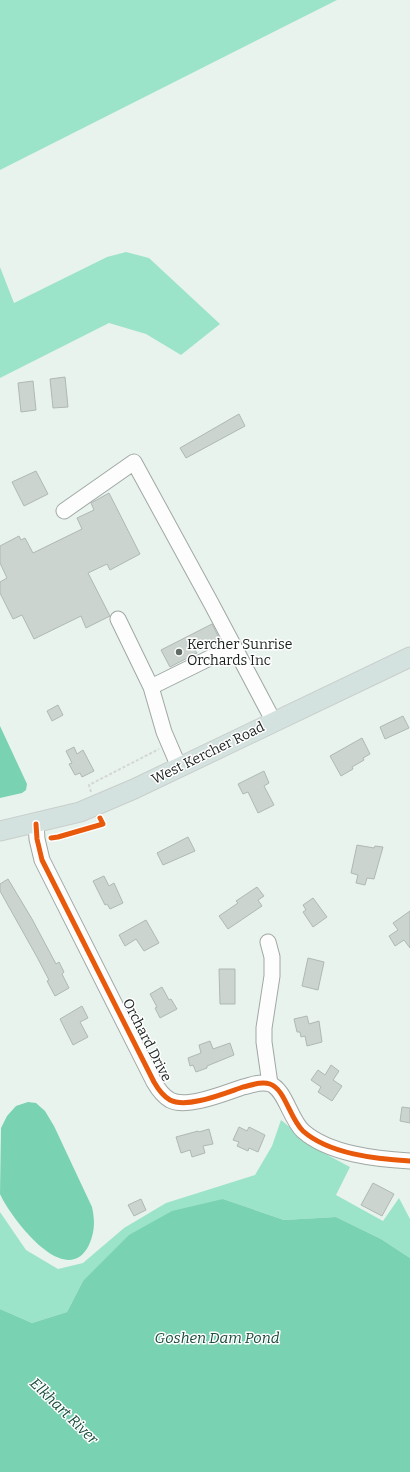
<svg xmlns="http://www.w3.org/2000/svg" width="410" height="1472" font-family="Bitter,serif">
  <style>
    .forest { fill: #9ce4c9 }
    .water { fill: #79d2b2 }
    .building { fill: #ccd4d0; stroke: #afb8b4 }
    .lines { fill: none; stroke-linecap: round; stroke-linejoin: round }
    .minor-casing { stroke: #a0a8a4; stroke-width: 17 }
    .major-casing { stroke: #c9cecb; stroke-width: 21 }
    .path { stroke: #d4d7d5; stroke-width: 2; stroke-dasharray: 3 2; stroke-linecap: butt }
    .minor { stroke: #fcfdfc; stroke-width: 15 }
    .major { stroke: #d4e2df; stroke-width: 19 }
    .cycleway-casing { stroke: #fff; stroke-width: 8 }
    .cycleway { stroke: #e8590c; stroke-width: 5 }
    .poi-dot { fill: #626a66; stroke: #fff; stroke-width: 1.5 }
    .labels { text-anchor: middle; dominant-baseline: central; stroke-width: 3; stroke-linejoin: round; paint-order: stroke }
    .poi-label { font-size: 14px; fill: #1a201d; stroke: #fff; text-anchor: start }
    .street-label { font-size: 14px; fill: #1a201d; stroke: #fff }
    .water-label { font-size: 15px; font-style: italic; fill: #194c3a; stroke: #fff }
  </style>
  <rect width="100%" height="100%" fill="#e8f3ee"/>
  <path class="forest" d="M0 0H337L0 170Z
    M126 252 149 258 220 324 181 355 146 334 109 323 0 378V267L14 303 107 257Z
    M281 1120 318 1150 350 1167 336 1195 383 1221 399 1198 410 1219V1258L381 1239 336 1217 284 1220 223 1199 83 1281 67 1312 32 1323 0 1309V1212L26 1250 58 1269 83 1263 124 1228 166 1203 255 1175 272 1146Z"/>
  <path class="water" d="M0 726 27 784 26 790 22 793 0 798Z
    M28 1102 36 1103 45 1111 54 1126 92 1207C95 1221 95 1231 89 1245 66 1291 11 1218 0 1194L1 1128 7 1116 16 1106Z
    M223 1199 284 1220 336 1217 381 1239 410 1258V1472H0V1309L32 1323 67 1312 83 1281 129 1235 172 1211Z"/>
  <path class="building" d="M65 377 68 407 53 408 50 379Z
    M33 381 36 410 21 412 18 383Z
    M239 414 245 426 186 458 180 448Z
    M36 471 48 494 24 506 12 482Z
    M109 493 140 554 110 570 107 564 88 573 110 616 86 628 81 616 34 639 22 615 13 619 0 593V582L7 578 0 563V546L19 536 21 540 25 538 33 553 82 529 77 518 94 510 91 503Z
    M212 624 219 638 195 650 197 653 170 667 161 650Z
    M58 705 63 715 52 721 47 711Z
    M403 716 409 728 385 739 380 727Z
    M362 738 370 754 363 758 364 760 352 767 353 769 341 776 330 756Z
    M74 747 77 754 83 750 94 771 82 777 80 773 75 775 69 764 72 763 66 751Z
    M264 771 269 783 264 786 274 805 258 813 248 792 243 794 238 784Z
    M188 837 195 851 163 865 157 853Z
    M357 845 374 848 375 846 383 847 374 879 367 878 365 885 356 883 358 875 351 873Z
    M104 876 109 886 114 883 123 903 110 909 107 904 105 905 93 881Z
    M8 879 32 919 56 964 59 962 64 972 62 974 69 988 55 996 47 981 49 980 37 957 0 891V884Z
    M257 887 264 896 258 900 262 906 228 929 219 916 238 903 236 901Z
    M313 898 327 917 313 927 303 912 306 910 303 905Z
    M410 911V948L404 940 395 946 389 936 398 930 393 923Z
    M146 920 159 943 144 951 136 939 125 946 119 935Z
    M308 958 324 962 318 990 302 986Z
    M219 969H235V1004H220Z
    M162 987 169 1000 171 999 177 1009 160 1018 155 1008 157 1007 150 994Z
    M82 1006 88 1018 80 1022 88 1037 73 1045 60 1019Z
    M307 1016 309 1024 319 1021 322 1042 307 1046 305 1036 301 1037 300 1032H297L294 1019Z
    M210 1041 213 1049 230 1043 234 1055 207 1066V1068L196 1072 193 1065 190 1066 188 1058 201 1053 199 1045Z
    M331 1065 339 1071 333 1080 342 1086 332 1101 318 1092 321 1087 311 1080 318 1070 325 1075Z
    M402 1107 410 1108V1123L400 1121Z
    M239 1127 247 1131 249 1127 265 1135 258 1152 249 1148 248 1151 237 1146 239 1142 233 1140Z
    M209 1129 213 1144 203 1146 205 1153 192 1157 190 1150 181 1153 176 1137 198 1131 199 1132Z
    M373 1183 394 1194 382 1216 361 1205Z
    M141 1199 146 1210 134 1216 128 1205Z"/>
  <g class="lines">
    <g class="minor-casing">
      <path id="minor" d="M64 511 134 462 211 603 274 722
        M118 619 151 687 164 732 179 767
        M151 687 234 646
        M36 824 37 839 42 860 154 1082C158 1089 163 1096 170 1100 187 1109 225 1093 243 1087 252 1085 261 1081 270 1084 285 1089 290 1119 303 1131 329 1154 376 1159 410 1161
        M268 942 272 957V976L264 1028V1042L270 1084"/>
    </g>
    <g class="major-casing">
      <path id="major" d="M0 831 80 812 134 789 410 657"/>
    </g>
    <path class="path" d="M91 792 89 785 159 749"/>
    <use href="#minor" class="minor"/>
    <use href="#major" class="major"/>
    <g class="cycleway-casing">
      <path id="cycleway" d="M36 824 37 839 42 860 154 1082C158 1089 163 1096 170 1100 187 1109 225 1093 243 1087 252 1085 261 1081 270 1084 285 1089 290 1119 303 1131 329 1154 376 1159 410 1161
        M51 838 58 837 103 824 100 818"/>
    </g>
    <use href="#cycleway" class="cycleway"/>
  </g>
  <circle class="poi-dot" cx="179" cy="652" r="4"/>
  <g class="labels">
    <g class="poi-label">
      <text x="187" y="644">Kercher Sunrise<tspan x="187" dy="16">Orchards Inc</tspan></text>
    </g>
    <g class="street-label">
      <text transform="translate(208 753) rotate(-26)">West Kercher Road</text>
      <text transform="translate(147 1040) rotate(63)">Orchard Drive</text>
    </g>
    <g class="water-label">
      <text x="217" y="1338">Goshen Dam Pond</text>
      <text transform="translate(64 1411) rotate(44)">Elkhart River</text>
    </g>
  </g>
</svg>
